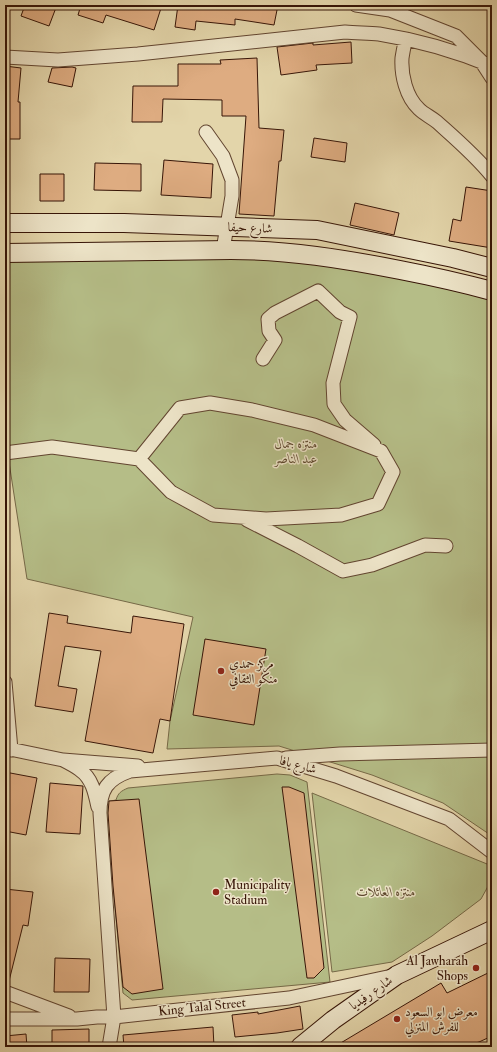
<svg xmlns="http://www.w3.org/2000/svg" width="497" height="1052" font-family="'IM FELL Double Pica',Amiri,serif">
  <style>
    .green { fill: #b5bd87; stroke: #766947 }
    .building { fill: #deac81; stroke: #371507 }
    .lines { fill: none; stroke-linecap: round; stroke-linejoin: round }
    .street-casing { stroke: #624530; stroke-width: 15 }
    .secondary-casing { stroke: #371507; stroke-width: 20 }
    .street { stroke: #ede4c8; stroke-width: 13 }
    .secondary { stroke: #ede4c8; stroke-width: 18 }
    .poi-dot { fill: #8f2418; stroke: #ede4c8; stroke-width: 1.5 }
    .labels { text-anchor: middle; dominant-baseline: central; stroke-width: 3; stroke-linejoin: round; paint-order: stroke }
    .street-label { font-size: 13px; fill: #371507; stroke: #ede4c8 }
    .park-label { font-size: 13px; font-style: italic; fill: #5d472d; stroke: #ede4c8 }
    .poi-label { font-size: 13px; fill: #371507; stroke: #ede4c8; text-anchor: start }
  </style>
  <rect width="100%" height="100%" fill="#e3d5aa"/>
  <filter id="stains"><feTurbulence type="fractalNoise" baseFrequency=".005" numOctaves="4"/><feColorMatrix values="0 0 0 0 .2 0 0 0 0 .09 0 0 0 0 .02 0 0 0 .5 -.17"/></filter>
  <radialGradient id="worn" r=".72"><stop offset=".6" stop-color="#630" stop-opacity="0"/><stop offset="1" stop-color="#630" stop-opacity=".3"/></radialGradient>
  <path class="green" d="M5 254 323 256 492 292V836L443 803 372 775 279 746 167 749 170 721 193 617 27 579 5 436Z
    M277 774 290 775 307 782 330 982 132 1000 123 993 105 802 116 800C118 793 121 791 128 788Z
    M312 793 492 866V879L481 899 432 936 392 962 332 972Z"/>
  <path class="building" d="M25 5H57L49 26 21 16Z
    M81 5H162L154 30 106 15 103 23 78 15Z
    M178 5H278L274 25 235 19V25L196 21 195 30 175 27Z
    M351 42 352 63 316 65 317 70 281 75 277 47 313 43V45Z
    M257 58 259 128 284 130 281 161H279L274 216 239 214 246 116H222V100L163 99 162 122H132L133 86H178V64H221L220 60Z
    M5 66 21 68 18 102H20V139H5Z
    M72 67 76 68 72 87 48 82 52 68Z
    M314 138 347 143 345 162 311 157Z
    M164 160 213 164 211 198 161 195Z
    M95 163 141 164V191L94 190Z
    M40 174H64V201H40Z
    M466 187 492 191V206L489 225 492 226V248L449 241 453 219 461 221Z
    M355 203 399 213 394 235 350 225Z
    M49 613 68 616 67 623 131 633 133 616 184 624 170 721 160 719 153 753 85 741 101 651 65 646 58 686 77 689 73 712 35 706Z
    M205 639 266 649 254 725 193 715Z
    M5 772 37 778 26 835 5 831Z
    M50 783 83 786 80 834 46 832Z
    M282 787H289L304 793 324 968 314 978H307Z
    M139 799 163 989 132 994 123 987 113 886 108 813 109 801Z
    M5 889 33 892 28 926 23 925 8 985 5 984Z
    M55 958 90 959 89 992H54Z
    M492 971V1036L479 1042 460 1047H334L441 983 447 993Z
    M300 1006 303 1029 277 1033 235 1037 232 1015 258 1012V1014Z
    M213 1027 214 1047H124L123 1035Z
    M89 1029V1047H52V1030Z
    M26 1034 27 1047H5V1036Z"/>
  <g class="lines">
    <g class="street-casing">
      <path id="street" d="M356 5 390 10 456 36 481 61 492 78
        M406 39C404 45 403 52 402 58 401 75 406 97 419 109 424 114 431 117 437 122 456 139 476 156 492 176
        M5 57 58 60 138 54 345 32C356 33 368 33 379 34 417 40 456 51 492 66
        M206 132 223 156 232 180V196L223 250
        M263 359 275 340 269 331 268 319 275 313 318 291 340 312 350 317 333 383 334 404 345 420 374 445
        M5 453 52 447 139 459 171 492 213 515 266 519 341 515 378 504 393 472 381 451 314 425 252 410 210 403 180 408 139 459
        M247 520 298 546 343 571 372 565 425 545 446 546
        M5 682 11 750
        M5 748 63 760
        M286 758 340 754 492 750
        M98 807C95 793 92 778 80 770 75 766 69 763 63 760L138 766
        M5 992 69 1016
        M5 1019H77L97 1017H114L289 998 392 976
        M109 1047 114 1017 100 813C100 790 107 779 130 771L277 758 336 776 449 819 492 852"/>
    </g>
    <g class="secondary-casing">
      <path id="secondary" d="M5 223H124L317 230 453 258 492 268
        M5 253 231 250C288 250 344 259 400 270 431 276 462 283 492 291
        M300 1047 333 1020 397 975 492 930"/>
    </g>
    <use href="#street" class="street"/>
    <use href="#secondary" class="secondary"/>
  </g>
  <g class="poi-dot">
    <circle cx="221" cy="671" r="4"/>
    <circle cx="216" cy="892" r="4"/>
    <circle cx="476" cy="968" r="4"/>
    <circle cx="397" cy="1019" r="4"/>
  </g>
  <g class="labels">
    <g class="street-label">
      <text transform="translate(250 228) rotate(2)">شارع حيفا</text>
      <text transform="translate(298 765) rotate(15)">شارع يافا</text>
      <text transform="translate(371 993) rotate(-35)">شارع رفيديا</text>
      <text transform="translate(202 1007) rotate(-6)">King Talal Street</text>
    </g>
    <g class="park-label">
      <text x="296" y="444">منتزه جمال<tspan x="296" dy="15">عبد الناصر</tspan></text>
      <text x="386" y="892">منتزه العائلات</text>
    </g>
    <g class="poi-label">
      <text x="229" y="664">مركز حمدي<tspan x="229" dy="15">منكو الثقافي</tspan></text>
      <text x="224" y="885">Municipality<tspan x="224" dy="15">Stadium</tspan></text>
      <text x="468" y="961" text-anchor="end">Al Jawharah<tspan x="468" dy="15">Shops</tspan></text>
      <text x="405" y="1012">معرض ابو السعود<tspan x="405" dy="15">للفرش المنزلي</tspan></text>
    </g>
  </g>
  <rect width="497" height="1052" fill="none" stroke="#e3d5aa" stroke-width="20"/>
  <rect x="6" y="6" width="485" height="1040" fill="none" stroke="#371507" stroke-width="2"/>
  <rect x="10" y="10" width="477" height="1032" fill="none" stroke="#371507"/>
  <rect width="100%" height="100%" filter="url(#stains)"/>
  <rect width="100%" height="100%" fill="url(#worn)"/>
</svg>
